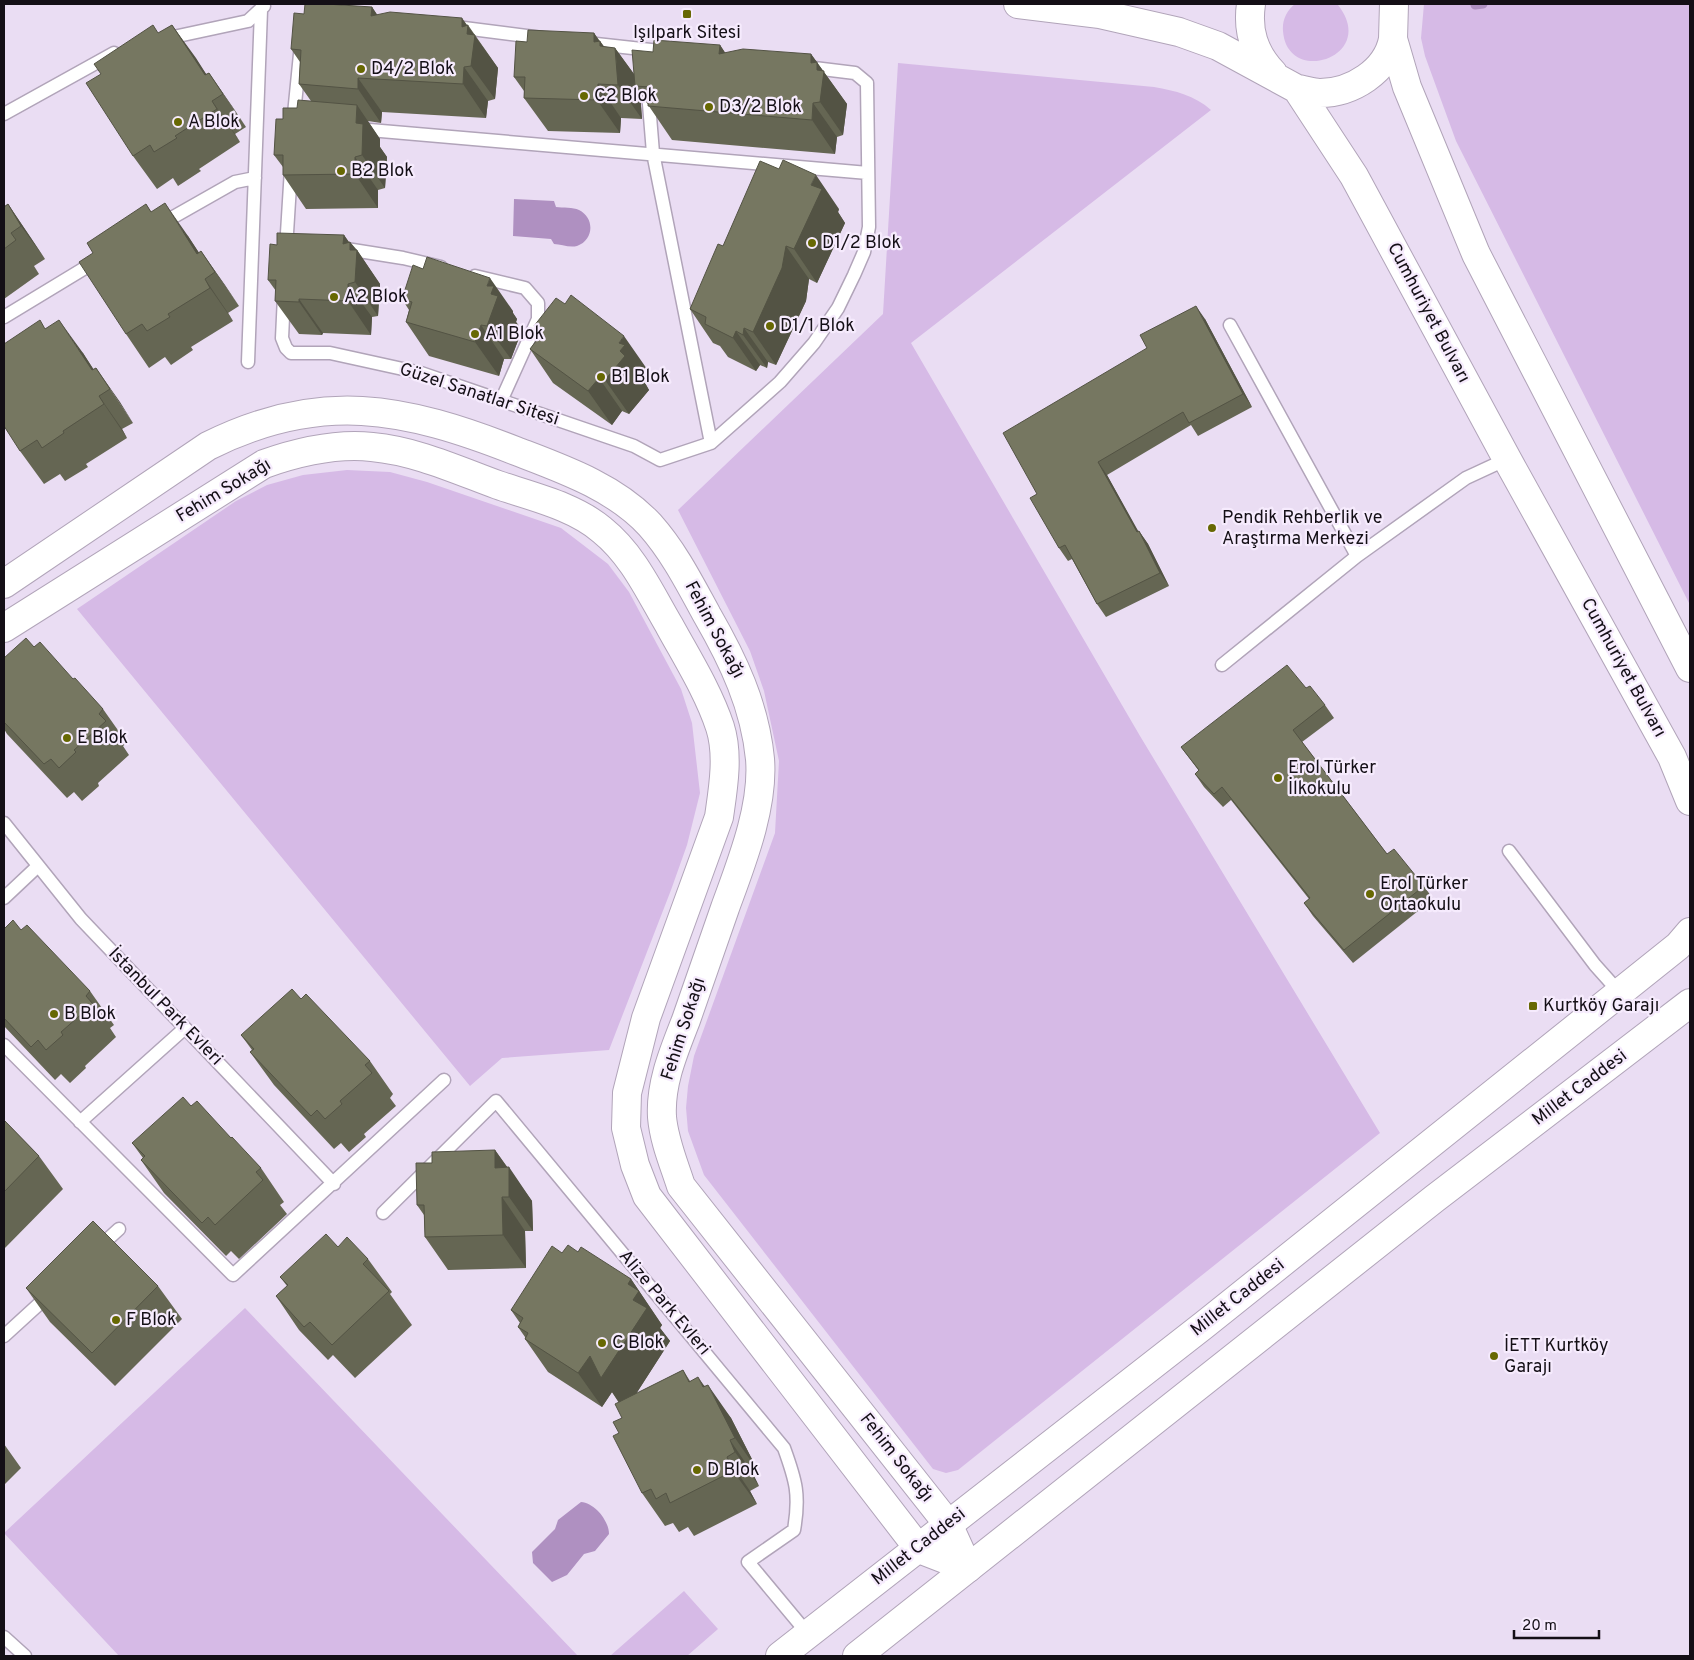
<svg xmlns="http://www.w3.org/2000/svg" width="1694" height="1660" font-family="Overpass,sans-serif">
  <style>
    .green { fill: #d6bae6 }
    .water { fill: #af90c1 }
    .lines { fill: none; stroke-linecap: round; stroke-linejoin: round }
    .stream { stroke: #af90c1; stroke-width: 9 }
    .lane-casing { stroke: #b1a4b9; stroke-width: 15 }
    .secondary-casing { stroke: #b1a4b9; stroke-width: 30 }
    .primary-casing { stroke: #b1a4b9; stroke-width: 30 }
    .lane { stroke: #fff; stroke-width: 12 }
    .secondary { stroke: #fff; stroke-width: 28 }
    .primary { stroke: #fff; stroke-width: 28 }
    .wall { fill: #656653 }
    .shaded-wall { fill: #535344 }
    .building { fill: #767761; stroke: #535344 }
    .poi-dot { fill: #676803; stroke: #f6ebfd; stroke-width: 2 }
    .labels { text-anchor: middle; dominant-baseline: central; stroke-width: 4.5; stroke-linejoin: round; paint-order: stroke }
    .poi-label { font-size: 18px; fill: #140f16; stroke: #f6ebfd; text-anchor: start }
    .street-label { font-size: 18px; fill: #140f16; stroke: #f6ebfd }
  </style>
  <rect width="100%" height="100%" fill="#eaddf3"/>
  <path class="green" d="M1295 4 1338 5C1379 57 1287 87 1283 31 1282 20 1287 10 1295 4Z
    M1424 4H1690V605L1456 141 1425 56 1421 38Z
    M898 63 1154 87C1176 91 1194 95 1211 110L911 343 1140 736 1380 1133 958 1470 946 1473 933 1469 704 1175 688 1131 686 1108 688 1086 694 1056 775 833 779 761 764 691 750 651 678 510 883 314Z
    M347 470 390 472 427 482 561 528 608 564 629 592 681 689 692 723 700 793 687 845 671 890 609 1050 502 1058 470 1086 77 609 236 501 267 485 303 475Z
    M245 1308 578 1656H119L4 1533Z
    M684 1591 718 1629 687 1656H610Z"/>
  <path class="water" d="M514 199 554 201 556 207C563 208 573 207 579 210 595 218 594 240 577 246 569 248 561 244 554 244L551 239 513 236Z
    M581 1502C595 1503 609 1521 609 1534L595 1551 584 1554 567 1575 552 1582 533 1563 532 1552 555 1529 558 1520Z"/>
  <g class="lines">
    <path class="stream" d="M1475 5 1483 4"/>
    <g class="lane-casing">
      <path id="lane" d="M456 27 542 38
        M164 39 248 21 264 6
        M587 43 669 52
        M4 114 114 53
        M293 124 301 44
        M358 129 868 173
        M161 224 235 182 255 178
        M340 248 403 258 441 267
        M286 249 291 169
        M475 276 525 288 538 303V319L501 401
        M284 296 282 338 286 348 291 353H330L421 373 634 446 660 460 711 443 653 153 648 92
        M4 317 98 260
        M1230 325 1357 556 1466 478 1507 459
        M248 362 261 10
        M711 443 780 382 814 343 838 308 854 275 864 252 869 227 867 83 855 73 806 67
        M1222 665 1357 556
        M4 823 81 919 334 1184
        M1509 851 1595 965 1620 993
        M4 898 38 866
        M4 1045 233 1275 444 1080
        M80 1122 185 1028
        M383 1213 496 1101 784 1448C796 1481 800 1495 794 1530L748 1562 808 1634
        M97 1249 119 1229
        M4 1336 50 1294
        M4 1637 25 1656"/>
    </g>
    <g class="secondary-casing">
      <path id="secondary" d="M1018 4 1100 14 1179 32 1218 46 1297 89 1354 176 1507 459 1672 757 1690 801
        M1251 4C1247 31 1254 53 1273 73
        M1394 4 1393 39 1407 87 1476 254 1690 668
        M1297 89C1305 90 1313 93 1320 93 1352 93 1387 71 1393 39
        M4 584 208 446C320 390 404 407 516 451 563 469 615 487 650 525 674 552 690 584 707 615 733 660 755 706 760 759 764 807 741 864 725 908 712 946 699 983 686 1020 674 1051 660 1083 662 1117 664 1141 674 1164 681 1186L948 1524 968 1568
        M4 628 264 464C298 452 335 443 372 447 416 451 457 470 498 485 533 497 574 506 602 530 633 555 649 591 669 625 687 658 708 691 720 727 729 755 723 789 719 817L646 1018 627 1093 626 1128 635 1165 647 1196 919 1549 968 1568"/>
    </g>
    <g class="primary-casing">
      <path id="primary" d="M780 1656 1204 1325 1678 946 1690 932
        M857 1656 1434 1199 1690 1003"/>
    </g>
    <use href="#lane" class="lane"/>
    <use href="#secondary" class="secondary"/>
    <use href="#primary" class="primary"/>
  </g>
  <path class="wall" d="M372 7 377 15 468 25 498 68 495 99 488 101 486 118 382 112 381 123 368 121 380 139V147L387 157 385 188 378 190V208L306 209 283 175V167L274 155 283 119 297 108 311 101 299 84 300 62 291 49 304 14Z
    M172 25 206 74 209 73 246 127 235 134 240 142 199 169 201 171 178 186 173 178 157 189 133 156 101 74 159 33Z
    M594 33 604 47 615 48 634 74 653 52 720 45 725 53 811 54 847 104 843 135 837 137 835 154 672 140 640 93 642 119 621 118 620 133 548 131 524 98V91L514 77 527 42Z
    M4 204 5 206 8 204 45 259 34 266 39 274 4 299Z
    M146 204 151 212 188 236 199 253 201 251 239 306 228 313 233 321 191 347 193 350 171 365 165 357 149 368 126 334Z
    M839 209 838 212 845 223 817 283 809 279 806 301 776 365 768 362 767 368 760 365 756 371 728 357 720 346 713 343 690 309 723 246Z
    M344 235 349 242H350L357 250 380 284 378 316 372 317 371 335 323 333 322 335 299 334 275 301 276 291 268 280 277 245Z
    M402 299 513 311V313L517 319 516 322 522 330 511 359H504L499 376 429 356 406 322 409 310Z
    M565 304 647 369 644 373 648 378 645 383 649 390 629 414 622 411 612 425 553 383 530 349 541 335 534 326Z
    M1205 319 1252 407 1198 436 1191 425 1107 475 1138 532 1139 531 1148 544 1169 586 1106 617 1097 604 1072 559 1068 561 1059 548 1037 494 1147 348Z
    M46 328 83 353 94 370 96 368 133 423 122 429 127 438 86 464 88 467 65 481 60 474 44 484 20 451Z
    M34 647 73 679 103 709 127 743 123 746 129 755 98 783 99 786 82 801 74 792 67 798 7 734 4 729V658Z
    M1306 688 1325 705 1334 718 1302 742 1387 854 1424 886 1433 899 1353 963 1313 916 1304 903 1309 899 1231 800 1223 807 1204 787 1195 774 1199 771 1181 747Z
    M4 929 21 930 90 991 114 1025 110 1028 116 1037 85 1066 86 1068 70 1083 61 1074 55 1080 4 1026Z
    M301 999 370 1061 393 1094 390 1098 396 1106 364 1134 366 1137 349 1152 341 1143 334 1149 274 1085 250 1052 252 1050 241 1035Z
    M191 1106 231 1138 261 1168 284 1202 280 1205 287 1214 239 1259 231 1251 226 1256 164 1193 141 1160 143 1158 132 1143Z
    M4 1120 39 1156 63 1189 4 1249Z
    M495 1150 532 1201 533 1231H525L526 1268 448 1270 425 1237 424 1215 417 1205 432 1163Z
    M338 1247 368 1259 392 1292 390 1294 412 1325 355 1378 333 1355 328 1360 299 1330 276 1296 287 1286 280 1277Z
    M578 1252 631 1279 662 1325 660 1328 670 1341 636 1394 683 1370 690 1381 705 1386 731 1418 758 1471 753 1474 759 1486 750 1491 757 1504 694 1536 688 1527 679 1532 673 1523 665 1526 642 1493 619 1433 622 1418 619 1403 612 1392 602 1407 548 1372 525 1339V1337L518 1327 520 1323 511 1310 562 1253Z
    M158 1286 182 1319 115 1386 50 1322 26 1288Z
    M4 1444 21 1468 4 1485Z"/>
  <path class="shaded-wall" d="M372 7 395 41 371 16Z
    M462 18 498 68 495 99 471 66 462 27Z
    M172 25 196 58 220 96 205 75Z
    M594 33 600 42V41L617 64 615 48 639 81 635 86 640 93 642 119 618 85 594 42Z
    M720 45 743 79 719 54Z
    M811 54 847 104 843 135 820 102 811 63Z
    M464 67 488 101 486 118 463 84Z
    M209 73 232 106 246 127 223 94Z
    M358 78 382 112 381 123 358 89Z
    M598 84 621 118 620 133 597 100Z
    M212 101 235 134 240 142 217 109Z
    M813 103 837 137 835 154 812 120Z
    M357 105 380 139V147L387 157 385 188 362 155 356 123Z
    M355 157 378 190V208L355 174Z
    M816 175 839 209 838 212 845 223 817 283 794 249 811 185Z
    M165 203 188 236 213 274 197 254Z
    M8 204 31 238 45 259 21 226Z
    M344 235 350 244V242L357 251V250L380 284 378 316 355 282 343 244Z
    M786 246 809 279 806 301 776 365 753 332Z
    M201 251 225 285 239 306 215 272Z
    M490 278 513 311V313L517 319 516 322 522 330 511 359 487 326 491 294 487 286Z
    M205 279 228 313 233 321 210 288Z
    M348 284 372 317 371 335 348 301Z
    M299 299 323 333 322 335 299 302Z
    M1196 306 1205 319 1252 407 1243 394Z
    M59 320 83 353 107 391 92 370Z
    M481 325 504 359 499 376 475 342Z
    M744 328 768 362 767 368 743 335Z
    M736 331 760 365 756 371 733 338Z
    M624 336 647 369 644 373 648 378 645 383 649 390 629 414 605 380 620 351 619 343Z
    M96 368 120 402 133 423 110 389Z
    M599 378 622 411 612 425 588 391Z
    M99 396 122 429 127 438 104 404Z
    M1098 462 1107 475 1146 545 1137 532Z
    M1139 531 1148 544 1169 586 1160 573Z
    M495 1150 509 1170V1167L532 1201 533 1231 509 1197 495 1168Z
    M502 1197 525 1231 526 1268 503 1235Z
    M631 1279 662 1325 660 1328 670 1341 625 1411 612 1392 602 1407 578 1373 590 1356 633 1300 628 1284Z
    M698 1377 720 1408 708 1385 731 1418 758 1471 735 1438 703 1387Z
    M730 1440 753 1474 759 1486 735 1452Z
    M727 1457 750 1491 757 1504 733 1471Z"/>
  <path class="building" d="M305 4H326L372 7 371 16 390 12 462 18V27L468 25 467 34 475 35 471 66 464 67 463 84 358 78V89L299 84 301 50 291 49 294 13 304 14Z
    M153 25 158 33 172 25 205 75 209 73 223 94 212 101 217 109 175 136 177 138 154 152 150 145 133 156 86 83 101 74 94 64Z
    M528 30 594 33V42L600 41V46L615 48 618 85 598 84 597 100 524 98 525 77H514L516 41 527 42Z
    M654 40 720 45 719 54 743 49 811 54V63L817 62V70L824 71 820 102 813 103 812 120 648 106 650 87 635 86 632 50 653 52Z
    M298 100 357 105 356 123 363 124 362 155 355 157V174L283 175V155H274L276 119H283V108H297Z
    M783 160 816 175 811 185 822 189 794 249 786 246 782 268 753 332 744 328 743 335 736 331 733 338 705 324 706 317 690 309 718 244 723 246 760 161 779 169Z
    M165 203 197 254 201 251 215 272 205 279 210 288 168 314 170 317 147 331 142 324 126 334 79 262 93 253 87 243 146 204 151 212Z
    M8 204 21 226 11 233 16 240 4 249V207Z
    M277 233 344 235 343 244 350 242V250H357L355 282 348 284V301L299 299V302L275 301 276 280H268L270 244 277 245Z
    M427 257 490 278 487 286H494L491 294 498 296 487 326 481 325 475 342 406 322 412 302 402 299 413 265 423 269Z
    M571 295 624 336 619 343 625 345 620 351 625 356 605 380 599 378 588 391 530 349 542 333 534 326 556 298 565 304Z
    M1196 306 1243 394 1189 423 1183 412 1098 462 1137 532 1139 531 1160 573 1097 604 1065 545 1059 548 1030 498 1037 494 1003 433 1147 348 1140 335Z
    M40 320 45 329 59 320 92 370 96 368 110 389 99 396 104 404 63 431 64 433 42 448 37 440 20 451 4 426V344Z
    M26 638 34 647 40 642 73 679 75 678 103 709 99 714 106 721 74 750 76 752 59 768 51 759 44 764 4 722V658Z
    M1287 665 1306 688 1310 686 1325 705 1293 730 1387 854 1394 849 1424 886 1344 950 1304 903 1310 898 1222 787 1214 794 1195 774 1199 770 1181 747Z
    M13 920 21 930 27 925 90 991 86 996 93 1004 61 1032 63 1035 46 1050 38 1040 31 1047 4 1018V929Z
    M292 989 301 999 306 994 370 1061 365 1065 372 1073 340 1101 342 1104 325 1119 317 1110 311 1116 250 1052 254 1049 241 1035Z
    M183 1097 191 1106 197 1101 231 1138 232 1137 261 1168 256 1172 263 1180 215 1225 208 1217 202 1223 141 1160 145 1156 132 1143Z
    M4 1120 39 1156 4 1192Z
    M495 1150V1168L509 1167V1197H502L503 1235 425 1237 424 1205H417L416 1163H432V1152Z
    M93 1221 158 1286 92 1353 26 1288Z
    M326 1234 338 1247 347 1237 368 1259 363 1264 389 1291 332 1345 310 1322 304 1327 276 1296 288 1285 280 1277Z
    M568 1245 578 1252 581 1247 631 1279 628 1284 639 1291 633 1300 647 1308 601 1378 590 1356 578 1373 525 1339 528 1333 518 1327 523 1318 511 1310 552 1246 562 1253Z
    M683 1370 689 1382 698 1377 703 1387 708 1385 735 1438 730 1440 735 1452 727 1457 733 1471 670 1503 666 1493 656 1499 651 1489 642 1493 613 1436 619 1433 613 1422 622 1418 615 1404Z"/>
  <g class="poi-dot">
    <rect x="682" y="9" width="10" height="10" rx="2.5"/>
    <circle cx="361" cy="69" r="5"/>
    <circle cx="584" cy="96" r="5"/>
    <circle cx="709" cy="107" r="5"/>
    <circle cx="178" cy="122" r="5"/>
    <circle cx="341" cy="171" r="5"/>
    <circle cx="812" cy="243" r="5"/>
    <circle cx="334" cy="297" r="5"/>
    <circle cx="770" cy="326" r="5"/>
    <circle cx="475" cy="334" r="5"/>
    <circle cx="601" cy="377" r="5"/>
    <circle cx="1212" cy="528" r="5"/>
    <circle cx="67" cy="738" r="5"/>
    <circle cx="1278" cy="778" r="5"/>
    <circle cx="1370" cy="894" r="5"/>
    <rect x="1528" y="1001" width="10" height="10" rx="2.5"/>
    <circle cx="54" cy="1014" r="5"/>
    <circle cx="116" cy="1320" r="5"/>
    <circle cx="602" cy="1343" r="5"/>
    <circle cx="1494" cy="1356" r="5"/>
    <circle cx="697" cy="1470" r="5"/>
  </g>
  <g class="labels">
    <g class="poi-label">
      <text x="687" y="33" text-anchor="middle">Işılpark Sitesi</text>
      <text x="371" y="69">D4/2 Blok</text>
      <text x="594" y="96">C2 Blok</text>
      <text x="719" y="107">D3/2 Blok</text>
      <text x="188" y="122">A Blok</text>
      <text x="351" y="171">B2 Blok</text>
      <text x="822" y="243">D1/2 Blok</text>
      <text x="344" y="297">A2 Blok</text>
      <text x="780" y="326">D1/1 Blok</text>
      <text x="485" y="334">A1 Blok</text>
      <text x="611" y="377">B1 Blok</text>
      <text x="1222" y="518">Pendik Rehberlik ve<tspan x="1222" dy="21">Araştırma Merkezi</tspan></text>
      <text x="77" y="738">E Blok</text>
      <text x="1288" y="768">Erol Türker<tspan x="1288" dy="21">İlkokulu</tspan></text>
      <text x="1380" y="884">Erol Türker<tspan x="1380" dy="21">Ortaokulu</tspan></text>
      <text x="1543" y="1006">Kurtköy Garajı</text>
      <text x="64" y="1014">B Blok</text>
      <text x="126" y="1320">F Blok</text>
      <text x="612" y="1343">C Blok</text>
      <text x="1504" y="1346">İETT Kurtköy<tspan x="1504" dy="21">Garajı</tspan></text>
      <text x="707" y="1470">D Blok</text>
    </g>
    <g class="street-label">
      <text transform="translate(1428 313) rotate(62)">Cumhuriyet Bulvarı</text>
      <text transform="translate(479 395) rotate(18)">Güzel Sanatlar Sitesi</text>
      <text transform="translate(224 491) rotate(-31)">Fehim Sokağı</text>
      <text transform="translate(714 630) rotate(62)">Fehim Sokağı</text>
      <text transform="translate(1623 668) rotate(61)">Cumhuriyet Bulvarı</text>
      <text transform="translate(165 1007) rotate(46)">İstanbul Park Evleri</text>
      <text transform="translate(684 1029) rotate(-72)">Fehim Sokağı</text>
      <text transform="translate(1580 1088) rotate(-37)">Millet Caddesi</text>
      <text transform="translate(1238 1298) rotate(-38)">Millet Caddesi</text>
      <text transform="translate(664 1303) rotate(50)">Alize Park Evleri</text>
      <text transform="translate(896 1458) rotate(52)">Fehim Sokağı</text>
      <text transform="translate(919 1547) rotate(-38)">Millet Caddesi</text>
    </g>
  </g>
  <rect width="1694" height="1660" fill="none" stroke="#140f16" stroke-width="10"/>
  <path d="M1514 1630v8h85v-8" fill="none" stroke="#140f16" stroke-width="2.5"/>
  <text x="1522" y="1630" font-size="15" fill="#140f16" stroke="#f6ebfd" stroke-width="4" paint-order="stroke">20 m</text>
</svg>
